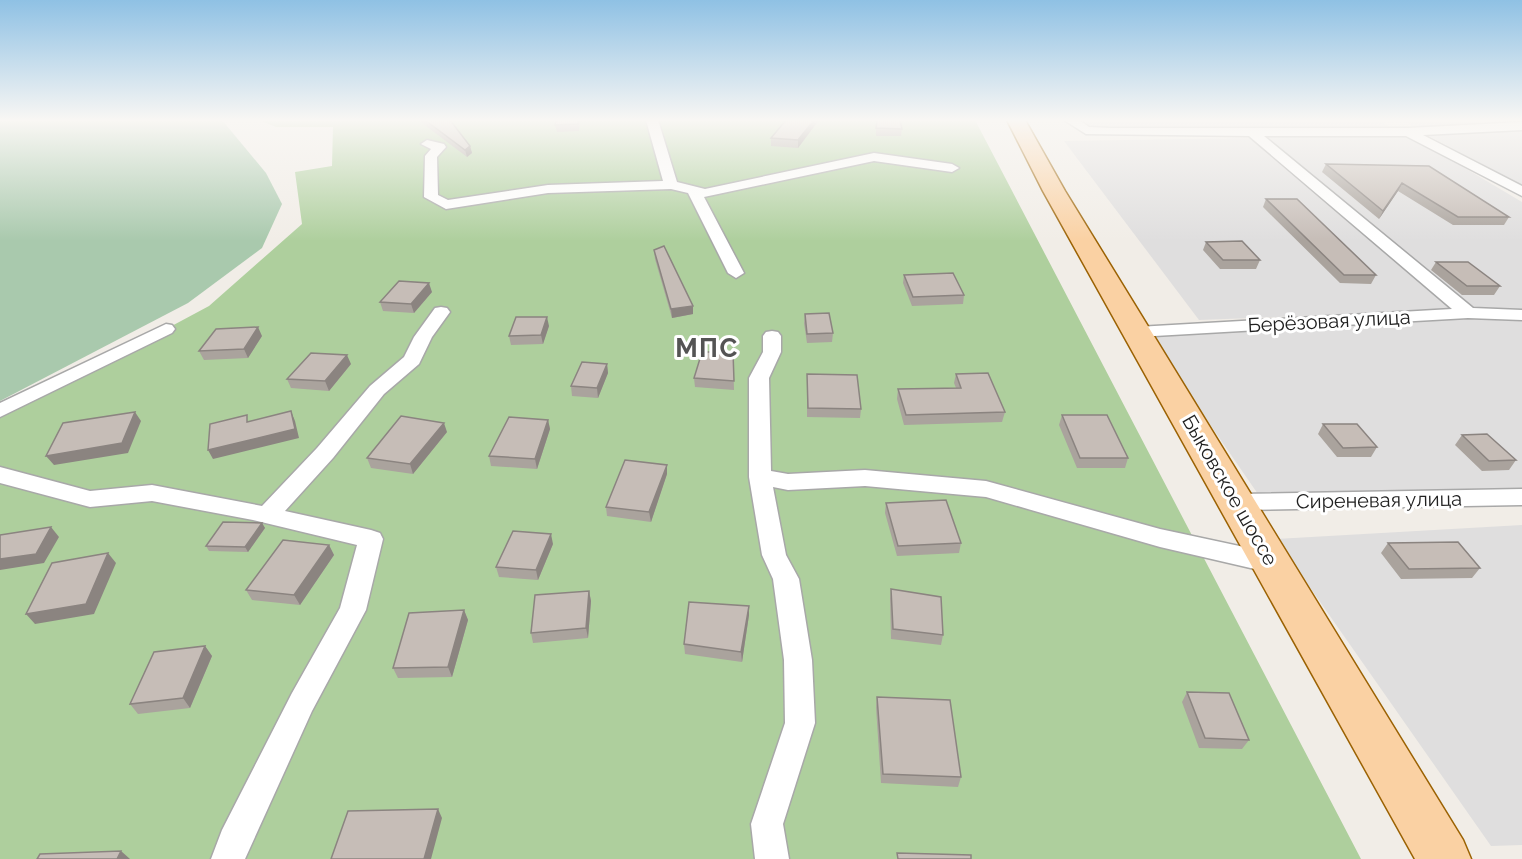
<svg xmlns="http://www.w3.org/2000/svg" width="1522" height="859" font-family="Raleway,sans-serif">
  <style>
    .residential { fill: #dfdede }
    .forest { fill: #aecf9d }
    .cemetery { fill: #a9c9ad }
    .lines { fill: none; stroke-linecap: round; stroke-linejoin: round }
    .street-casing { stroke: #a8a8a8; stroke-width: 3 }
    .primary-casing { stroke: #9b6203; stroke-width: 3 }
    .street { fill: #fff; fill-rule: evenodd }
    .primary { fill: #fad1a3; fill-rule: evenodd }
    .wall { fill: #aaa39d }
    .shaded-wall { fill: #8b8480 }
    .building { fill: #c6bdb7; stroke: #8b8480; stroke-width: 1.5 }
    .labels { text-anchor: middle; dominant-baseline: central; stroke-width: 6; stroke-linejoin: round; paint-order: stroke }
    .street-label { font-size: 20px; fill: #212121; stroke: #fff }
    .district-label { font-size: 26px; font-weight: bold; letter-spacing: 1.5px; fill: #545454; stroke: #fff }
  </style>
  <rect width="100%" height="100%" fill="#f1ede7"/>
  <path class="residential" d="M1082 120H1379L1391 128H1089Z
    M1403 120H1522V123L1416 128Z
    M1522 130V185L1429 136Z
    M1409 135 1522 202V310L1469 309 1266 137Z
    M1250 138 1458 310 1199 320 1064 141Z
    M1472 319 1522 321V489L1260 497 1149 336 1322 325Z
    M1522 525V845L1491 846 1276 539Z"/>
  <path class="forest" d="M259 120H975L1361 859H0V418L209 306 302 224 295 172 332 166 333 127H276Z"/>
  <path class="cemetery" d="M0 120H222L266 173 282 204 262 248 188 303 0 401Z"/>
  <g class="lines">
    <g class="street-casing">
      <path id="street" d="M646 120H658L677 182 705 189 874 153 952 164 959 168 952 172 874 161 704 197 744 273 736 278 728 273 688 193 671 189 548 193 446 209 424 197 425 156 431 149 421 144 427 140 444 144 446 147 437 157 438 195 448 200 548 185 663 181Z
        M1064 120H1079L1089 127 1111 128H1408L1522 122V130L1423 135 1522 186V196L1406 136H1264L1473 308 1522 310V320L1468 318 1137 337 1131 336 1128 332 1131 328 1137 327 1452 309 1249 136 1086 134Z
        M441 307 447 308 450 312 432 337 419 364 384 394 333 458 285 511 371 530 380 533 383 539 366 610 312 711 245 859H211L222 830 292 693 340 608 357 545 253 520 152 501 90 507 0 483V467L90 491 152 485 262 506 317 448 370 386 404 357 414 337 435 308Z
        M166 324 172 325 175 329 172 333 0 417V403Z
        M772 331 778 332 781 336V352L769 378 771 471 788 474 865 470 986 481 1160 529 1272 553 1281 556 1284 563 1281 570 1272 573 1160 547 986 497 865 486 788 490 773 487 786 555 799 579 812 660 815 723 783 824 789 859H755L751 824 785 723 784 660 773 579 762 555 749 477V378L763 352V336L766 332Z
        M1522 489V505L1237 510 1229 508 1225 502 1229 496 1237 494Z"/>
    </g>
    <g class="primary-casing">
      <path id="primary" d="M1007 120H1025L1065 191 1463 840 1471 859H1415L1043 191Z"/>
    </g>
    <use href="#street" class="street"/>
    <use href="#primary" class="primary"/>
  </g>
  <path class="wall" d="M418 120H450L470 146 472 153 467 157Z
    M556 120H580L579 131 557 132 555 125Z
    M819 120 798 148 771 146V138Z
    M876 120 902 129 901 136H876Z
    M1326 164 1429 166 1509 217 1504 225H1453L1398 191 1379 219 1322 172Z
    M1266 199 1376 275 1371 284 1340 283 1263 207Z
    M1206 242 1260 260 1256 269H1220L1203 250Z
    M654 250 693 314 672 318 655 259Z
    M1436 262 1500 286 1494 295H1462L1431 270Z
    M904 275 964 295 963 304 912 306 903 283Z
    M432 292 414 313 383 311 380 302Z
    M805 314 833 333 832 342 807 343 804 323Z
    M549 326 543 344 511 345 509 336Z
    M262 336 248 358 204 360 199 351Z
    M733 352 734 390 695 387 694 378Z
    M351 364 329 391 291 388 287 379Z
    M607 364 608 373 598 398 572 396 571 386Z
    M807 374 861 409 860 418 807 417Z
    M956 374 1005 412 1002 422 904 425 897 399 898 389 956 388 954 383Z
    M1062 415 1128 458 1125 468H1077L1059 425Z
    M548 420 550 429 537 469 491 466 489 456Z
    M1323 424 1377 447 1371 457H1337L1318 434Z
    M447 432 413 474 371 468 367 458Z
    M1462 435 1516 460 1509 470 1482 471 1455 445Z
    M667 474 651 522 607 516 606 507Z
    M886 503 961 543 959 553 897 556 885 513Z
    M262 523 265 528 248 552 209 551 206 546Z
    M1388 543 1480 568 1472 578 1401 579 1381 553Z
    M553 544 538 580 499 577 496 567Z
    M329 545 334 555 300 605 252 600 246 590Z
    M891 589 943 635 941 645 891 639 890 599Z
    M589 591 591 601 588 638 533 643 531 633Z
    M749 606V615L742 662 685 654 684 644Z
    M464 610 468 620 452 677 398 678 393 668Z
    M205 646 212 656 190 708 138 714 130 704Z
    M1187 692 1249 740 1242 749 1199 748 1182 702Z
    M877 697 961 777 958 787 881 783 876 707Z"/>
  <path class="shaded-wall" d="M814 120H819L798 148V140Z
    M470 146 472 153 467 157 465 150Z
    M1402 183 1398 191 1379 219 1383 211Z
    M429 283 432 292 414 313 411 304Z
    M693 306V314L672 318 671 309Z
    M547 317 549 326 543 344 541 335Z
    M258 327 262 336 248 358 244 349Z
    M347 355 351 364 329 391 325 381Z
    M607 364 608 373 598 398 597 388Z
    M291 411 295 421 299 438 213 459 208 450Z
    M135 412 141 421 128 453 54 465 46 456Z
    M548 420 550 429 537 469 535 459Z
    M444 423 447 432 413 474 410 464Z
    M667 465V474L651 522 649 512Z
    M262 523 265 528 248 552 245 547Z
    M51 527 59 537 44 563 0 570V559Z
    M551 534 553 544 538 580 536 570Z
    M329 545 334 555 300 605 294 595Z
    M108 553 116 563 94 614 35 624 26 614Z
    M589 591 591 601 588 638 586 628Z
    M749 606V615L742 662 741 652Z
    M464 610 468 620 452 677 448 667Z
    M205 646 212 656 190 708 183 698Z
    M438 809 442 818 431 859H424Z
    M121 851 130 859H117Z"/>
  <path class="building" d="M425 120H450L470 146 465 150Z
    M556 120H578V124L555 125Z
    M786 120H814L798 140 771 138Z
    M877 120H900L902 129 876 128Z
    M1326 164 1429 166 1509 217H1458L1402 183 1383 211Z
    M1266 199H1297L1376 275H1344Z
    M1242 241 1260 260H1223L1206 242Z
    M664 246 693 306 671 309 654 250Z
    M1436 262H1468L1500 286H1467Z
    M953 273 964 295 913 297 904 275Z
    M399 281 429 283 411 304 380 302Z
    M829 313 833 333 807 334 805 314Z
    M516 317H547L541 335 509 336Z
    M258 327 244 349 199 351 216 329Z
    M702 352H733L734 381 694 378Z
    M311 353 347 355 325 381 287 379Z
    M582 362 607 364 597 388 571 386Z
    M988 373 1005 412 906 415 898 389 961 388 956 374Z
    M807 374 857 375 861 409 808 408Z
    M291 411 295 429 208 450 210 424 247 415V422Z
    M135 412 122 443 46 456 63 423Z
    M1062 415H1107L1128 458H1080Z
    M401 416 444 423 410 464 367 458Z
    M509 417 548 420 535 459 489 456Z
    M1323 424H1357L1377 447 1343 448Z
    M1487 434 1516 460 1489 461 1462 435Z
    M625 460 667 465 649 512 606 507Z
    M946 500 961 543 898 546 886 503Z
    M223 522 262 523 245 547 206 546Z
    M51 527 36 554 0 559V535Z
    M513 531 551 534 536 570 496 567Z
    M283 540 329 545 294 595 246 590Z
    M1458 542 1480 568 1409 569 1388 543Z
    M108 553 86 604 26 614 52 563Z
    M891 589 941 597 943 635 893 629Z
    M589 591 586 628 531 633 535 595Z
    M689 602 749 606 741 652 684 644Z
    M464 610 448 667 393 668 409 613Z
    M205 646 183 698 130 704 154 652Z
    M1187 692 1229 693 1249 740 1205 738Z
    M877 697 950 700 961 777 883 774Z
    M438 809 424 859H331L348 811Z
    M121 851 117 859H37L40 854Z
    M897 853 971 855V859H898Z"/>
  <linearGradient id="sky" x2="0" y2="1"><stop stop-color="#8fc1e4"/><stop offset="0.5" stop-color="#f9f7f4"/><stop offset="1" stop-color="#f9f7f4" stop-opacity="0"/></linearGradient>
  <rect width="1522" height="241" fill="url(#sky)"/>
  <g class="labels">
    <g class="street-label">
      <text transform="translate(1329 321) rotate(-3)">Берёзовая улица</text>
      <text transform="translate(1230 490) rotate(60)">Быковское шоссе</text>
      <text transform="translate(1379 500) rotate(-1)">Сиреневая улица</text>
    </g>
    <g class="district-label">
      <text x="707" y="348">МПС</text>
    </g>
  </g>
</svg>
